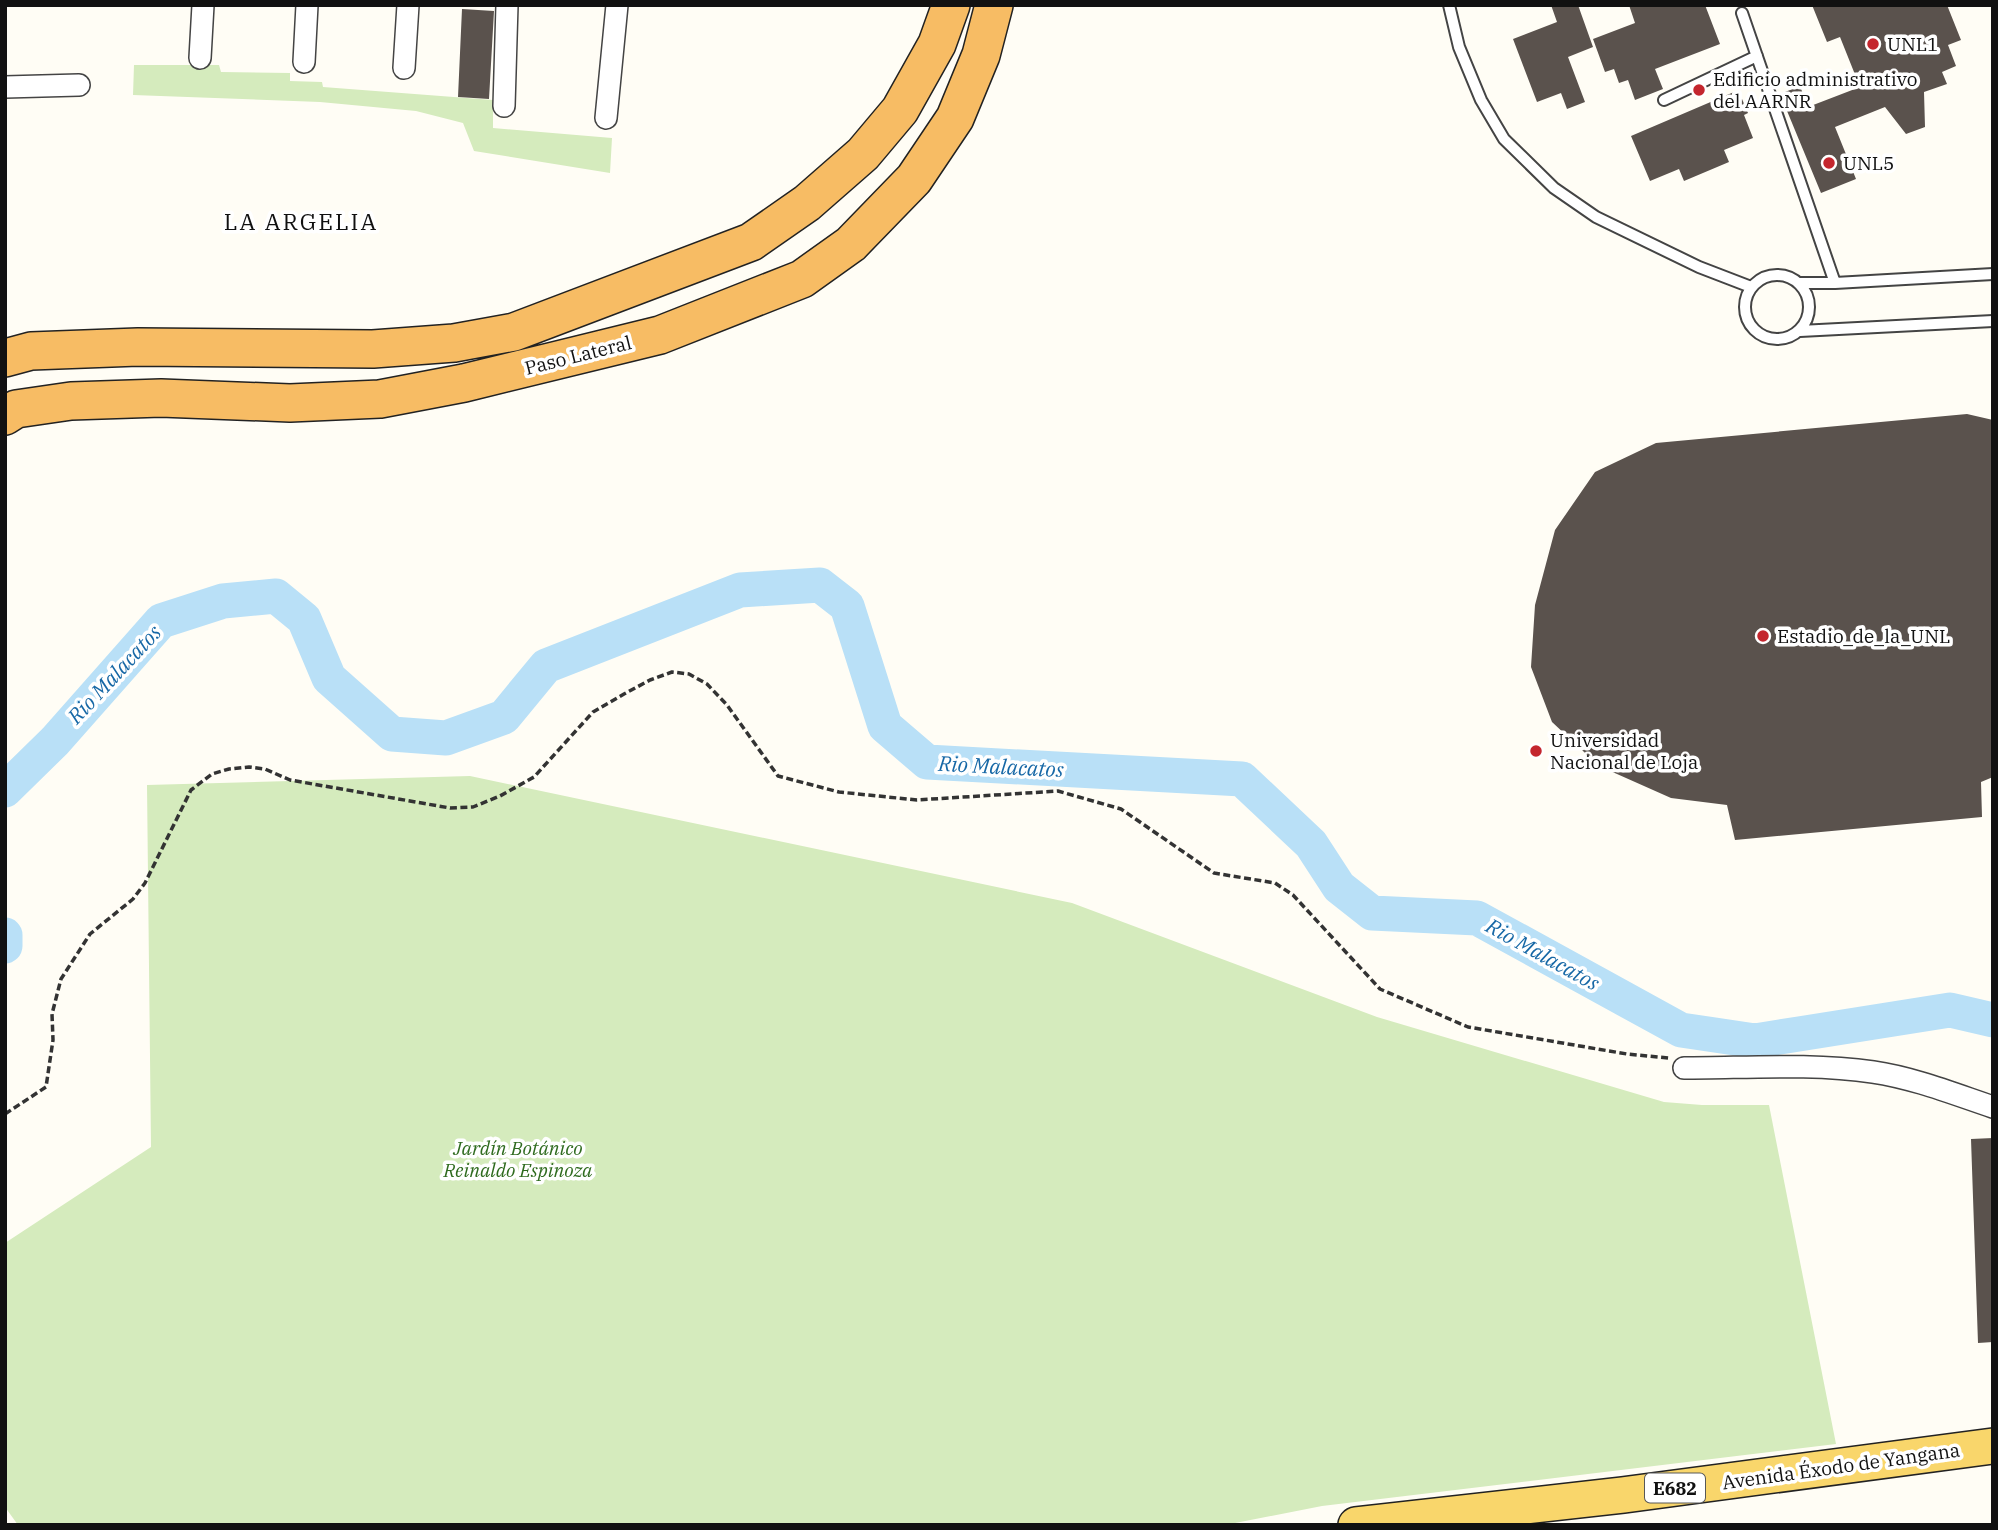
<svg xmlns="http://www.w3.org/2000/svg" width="1998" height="1530" font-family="'IBM Plex Serif',serif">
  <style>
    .green { fill: #d5ebbd }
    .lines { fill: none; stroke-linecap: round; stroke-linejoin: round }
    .river { stroke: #b9e0f7; stroke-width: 35 }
    .building { fill: #5a524d }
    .service-casing { stroke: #444; stroke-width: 14 }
    .minor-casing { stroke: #444; stroke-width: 24 }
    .primary-casing { stroke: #222; stroke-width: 38 }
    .trunk-casing { stroke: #222; stroke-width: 40 }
    .path { stroke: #333; stroke-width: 3.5; stroke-dasharray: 7 3.5; stroke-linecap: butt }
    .service { stroke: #fff; stroke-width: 10 }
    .minor { stroke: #fff; stroke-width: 21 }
    .primary { stroke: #f9d66b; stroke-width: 35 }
    .trunk { stroke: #f7bc64; stroke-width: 37 }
    .poi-dot { fill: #c4262e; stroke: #fff; stroke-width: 2.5 }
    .labels { text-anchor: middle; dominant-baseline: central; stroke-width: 7; stroke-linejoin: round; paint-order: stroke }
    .shield { fill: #fff; stroke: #585858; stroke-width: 2 }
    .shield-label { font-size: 18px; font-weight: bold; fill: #111 }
    .poi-label { font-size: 19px; fill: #111; stroke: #fff; text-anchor: start }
    .street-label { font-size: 19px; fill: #111; stroke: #fff }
    .park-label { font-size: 19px; font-style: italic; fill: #2f6b1f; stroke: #fff }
    .water-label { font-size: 21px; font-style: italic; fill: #1768a6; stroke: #fff }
    .quarter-label { font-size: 23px; letter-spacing: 2px; fill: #111; stroke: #fff }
  </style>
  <rect width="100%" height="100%" fill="#fffdf5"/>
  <path class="green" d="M134 65H219L221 72 290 73V81L322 82 323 87 493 100V128L612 138 610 173 474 151 463 123 416 111 320 102 133 95Z
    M470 776 1072 903 1377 1017 1664 1102 1702 1105H1769L1836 1444 1322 1506 1225 1525H18L5 1507V1243L151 1147 147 785Z"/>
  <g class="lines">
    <path class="river" d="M5 790 55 741 161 621 223 601 276 596 304 619 329 678 392 734 446 738 504 717 546 666 740 590 820 585 847 606 885 726 927 762 1242 779 1311 844 1339 887 1372 913 1477 918 1681 1030 1755 1041 1950 1010 1993 1020
      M5 935V946"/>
  </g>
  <path class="building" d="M1551 5H1578L1593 47 1568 57 1585 102 1567 109 1561 93 1537 102 1513 39 1557 22Z
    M1629 5H1705L1720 44 1655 69 1663 89 1635 100 1628 80 1619 83 1614 69 1605 72 1593 39 1635 23Z
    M1812 5H1947L1961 40 1948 45 1956 66 1942 72 1947 84 1924 92 1925 127 1906 134 1885 107 1835 127 1856 179 1821 193 1780 94 1800 86 1808 107 1860 87 1840 37 1827 42Z
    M462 9 494 11 489 99 458 97Z
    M1734 92 1738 101 1742 99 1748 113 1744 115 1753 138 1724 150 1729 162 1684 181 1679 169 1650 181 1631 136Z
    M1967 414 1993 420V777L1981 782 1982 817 1735 840 1727 805 1671 798 1599 766 1552 722 1531 667 1535 605 1555 530 1595 472 1656 443Z
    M1993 1138V1342L1978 1343 1971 1139Z"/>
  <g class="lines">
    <g class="service-casing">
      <path id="service" d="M1449 5 1459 47 1481 100 1504 139 1554 188 1596 217 1699 267 1751 287
        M1742 13 1835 283
        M1664 100 1757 56
        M1745 307a32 32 0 1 1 64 0a32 32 0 1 1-64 0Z
        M1799 283H1835L1993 274
        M1800 331 1993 321"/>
    </g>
    <g class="minor-casing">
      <path id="minor" d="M200 58 203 5
        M304 62 307 5
        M404 68 408 5
        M5 87 79 85
        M504 106 507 5
        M606 118 617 5
        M1684 1068C1746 1068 1811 1063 1873 1072 1914 1078 1954 1094 1993 1107"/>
    </g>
    <g class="primary-casing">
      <path id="primary" d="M1356 1525 1623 1495 1993 1446"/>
    </g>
    <g class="trunk-casing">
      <path id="trunk" d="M5 358 31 351 138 347 373 349 454 343 514 332 751 242 807 203 863 154 900 110 937 44 951 5
        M5 416 16 409 71 401 161 398 290 403 380 399 464 383 660 335 802 279 851 244 914 179 955 118 981 55 994 5"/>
    </g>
    <path class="path" d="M5 1114 46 1087 53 1040 52 1014 61 979 90 934 133 899 145 883 191 790 212 774 229 769 249 767 265 769 290 780 450 808 473 807 500 796 534 777 593 712 624 694 650 680 672 672 689 674 707 684 727 705 778 776 839 792 917 800 1058 791 1121 809 1214 873 1275 883 1293 895 1380 989 1468 1027 1627 1054 1669 1058"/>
    <use href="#service" class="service"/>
    <use href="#minor" class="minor"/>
    <use href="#primary" class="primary"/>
    <use href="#trunk" class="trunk"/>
  </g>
  <g class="poi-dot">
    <circle cx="1873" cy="44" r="7"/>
    <circle cx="1699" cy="90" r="7"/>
    <circle cx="1829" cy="163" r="7"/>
    <circle cx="1763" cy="636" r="7"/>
    <circle cx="1536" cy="751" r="7"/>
  </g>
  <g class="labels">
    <rect class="shield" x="1645" y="1473.5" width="60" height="29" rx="5"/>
    <g class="shield-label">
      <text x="1675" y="1488">E682</text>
    </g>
    <g class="poi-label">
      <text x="1887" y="44">UNL1</text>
      <text x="1713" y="79">Edificio administrativo<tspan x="1713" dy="22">del AARNR</tspan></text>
      <text x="1843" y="163">UNL5</text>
      <text x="1777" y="636">Estadio_de_la_UNL</text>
      <text x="1550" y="740">Universidad<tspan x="1550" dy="22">Nacional de Loja</tspan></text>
    </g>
    <g class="street-label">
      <text transform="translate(578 355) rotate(-14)">Paso Lateral</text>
      <text transform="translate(1841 1466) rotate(-8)">Avenida Éxodo de Yangana</text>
    </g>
    <g class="park-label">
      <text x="518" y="1148">Jardín Botánico<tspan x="518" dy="22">Reinaldo Espinoza</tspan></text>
    </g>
    <g class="water-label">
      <text transform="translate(114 674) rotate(-47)">Rio Malacatos</text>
      <text transform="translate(1001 766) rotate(3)">Rio Malacatos</text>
      <text transform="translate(1543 954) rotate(29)">Rio Malacatos</text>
    </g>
    <g class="quarter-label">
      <text x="301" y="221">LA ARGELIA</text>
    </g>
  </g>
  <rect width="1998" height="1530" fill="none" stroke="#111111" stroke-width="14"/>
</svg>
